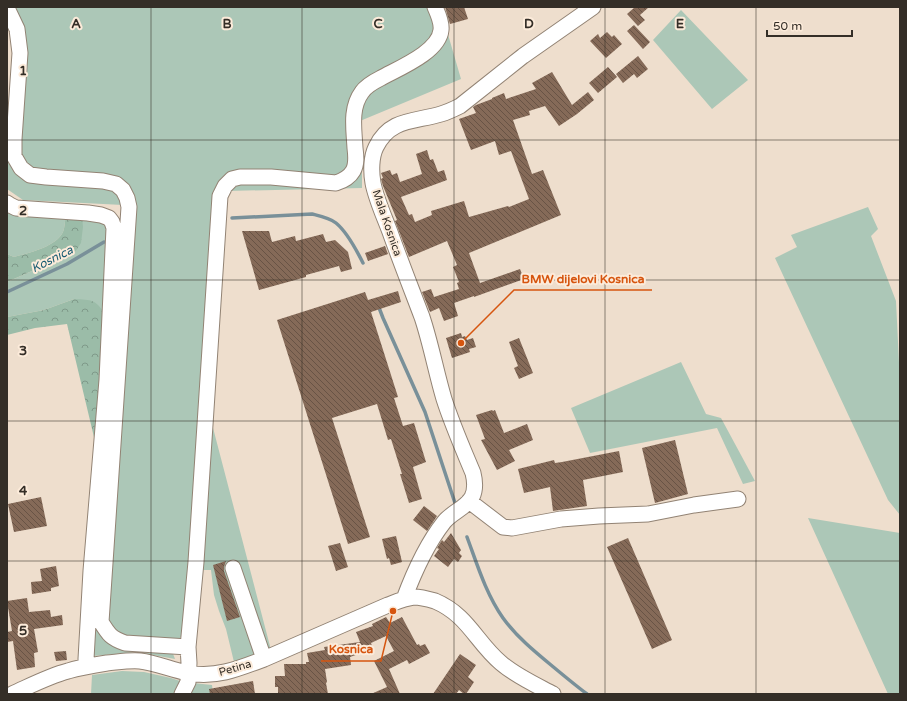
<svg xmlns="http://www.w3.org/2000/svg" width="907" height="701" font-family="'Varela Round',sans-serif">
  <style>
    .grass { fill: #acc7b7 }
    .forest { fill: url(#forest-crowns) }
    .lines { fill: none; stroke-linecap: round; stroke-linejoin: round }
    .stream { stroke: #799099; stroke-width: 3.5 }
    .building { fill: url(#building-back-hatch) }
    .minor-casing { stroke: #928374; stroke-width: 17 }
    .minor { stroke: #fff; stroke-width: 15 }
    .grid { fill: none; stroke: #342e27; stroke-width: 1; stroke-opacity: 0.55 }
    .labels { text-anchor: middle; dominant-baseline: central; stroke-width: 4; stroke-linejoin: round; paint-order: stroke }
    .street-label { font-size: 11px; fill: #342e27; stroke: #fcebda }
    .water-label { font-size: 12px; font-style: italic; fill: #185b72; stroke: #fcebda }
    .grid-label { font-size: 13px; text-anchor: middle; font-weight: bold; fill: #342e27; stroke: #fcebda; stroke-width: 4; stroke-linejoin: round; paint-order: stroke }
    .leader { fill: none; stroke: #d6550f; stroke-width: 1.5 }
    .callout-dot { fill: #d6550f; stroke: #fcebda; stroke-width: 1.5 }
    .callout-label { font-size: 12px; text-anchor: middle; font-weight: bold; fill: #d6550f; stroke: #fcebda; stroke-width: 4; stroke-linejoin: round; paint-order: stroke }
  </style>
  <defs>
    <pattern id="forest-crowns" width="20" height="18" patternUnits="userSpaceOnUse"><rect width="20" height="18" fill="#9bbca8"/><path d="M2 6a3 3 0 1 1 6 0M12 15a3 3 0 1 1 6 0" fill="none" stroke="#7f9989"/></pattern>
    <pattern id="building-back-hatch" width="6" height="6" patternUnits="userSpaceOnUse"><rect width="6" height="6" fill="#856a58"/><path d="M-1 5l2 2M0 0l6 6M5-1l2 2" fill="none" stroke="#685345"/></pattern>
  </defs>
  <rect width="100%" height="100%" fill="#eedecd"/>
  <path class="grass" d="M12 7H430L436 26 428 45 361 88 353 158 340 177 229 175 186 631 179 639 120 637 106 616 129 191 34 171 18 155Z
    M681 10 748 80 712 109 653 40Z
    M447 31 461 79 360 121 361 102 366 94Z
    M8 154 11 163 113 187 123 205 23 200 7 189Z
    M362 168V188L226 191 234 182 338 187Z
    M7 207 66 213C65 219 65 227 63 232 56 247 28 253 14 257L7 254Z
    M868 207 878 229 871 236 896 301 900 383V515L888 500 775 258 797 247 791 235Z
    M82 215 110 225 106 316 74 299 44 310 7 317V282L75 252Z
    M681 362 706 414 721 418 755 481 743 484 717 428 590 453 571 408Z
    M212 424 271 650 234 662 226 629 219 611 214 595 211 570H201Z
    M808 518 900 533V694H888Z
    M95 620 98 628 172 651 175 659 137 652 93 656Z
    M122 671 144 672 171 678 186 683 176 694 120 693 91 694 92 675Z
    M193 683 212 685 213 694H188Z"/>
  <path class="forest" d="M66 213 82 215 83 227 81 243 75 252 7 282V254L14 257C28 253 56 247 63 232 65 227 65 219 66 213Z
    M74 299C92 300 96 299 106 316L98 454 67 324 35 328 7 335V317L44 310Z"/>
  <g class="lines">
    <path class="stream" d="M232 218 312 214C320 216 330 218 336 223 347 232 357 251 363 263
      M7 292 67 264 104 242
      M378 305 383 318 425 412 455 503
      M467 537C477 564 486 594 503 618 516 636 534 651 551 665 563 675 575 685 587 694"/>
  </g>
  <path class="building" d="M445 7H464L468 19 450 24Z
    M635 7H649L640 15 645 20 638 26 627 14Z
    M634 25 650 42 643 49 627 31Z
    M607 32 612 37 614 35 622 44 606 58 590 41 598 34 600 38Z
    M638 56 648 69 637 78 634 74 623 83 616 74Z
    M608 67 617 77 598 93 589 83Z
    M552 72 572 105 588 92 594 100 577 114 559 126 545 106 529 111 530 115 513 120 532 174 543 170 561 215 469 253 480 283 520 269 524 279 474 297V296L454 303 458 316 444 321 439 308 430 312 422 292 431 289 434 297 459 289 457 283 459 282 453 267 457 265 447 241 409 257 395 221 397 220 383 186 381 179 383 178 381 173 390 170 392 175 397 173 400 182 422 174 416 154 427 150 430 160 433 159 438 172 444 170 447 180 401 197 409 215 412 214 415 222 432 215 431 211 464 201 469 217 508 206 509 207 529 199 511 151 499 155 495 141 471 150 459 119 476 113 473 107 476 105 492 99V98L504 93 506 99 536 89 532 83Z
    M242 231H269L272 242 295 236 296 241 323 234 326 242 335 240 348 252 352 269 341 272 339 266 306 275V277L259 290Z
    M385 246 388 254 368 261 365 253Z
    M398 291 401 302 371 312 398 397 394 398 403 426 414 423 426 462 413 467 422 499 409 503 400 474H402L391 439 388 440 377 404 332 418 370 537 348 544 277 320 365 292 368 300Z
    M461 333 462 337 465 336 467 340 473 338 476 347 469 349 470 352 452 358 446 338Z
    M519 338 533 373 519 379 514 368 518 366 509 342Z
    M492 410 493 411 495 410 504 433 527 424 533 440 509 450 515 461 497 470 481 440 485 439 476 415Z
    M675 440 688 494 655 503 642 448Z
    M619 451 623 472 583 480 587 506 553 511 550 487 524 493 518 469 554 460 555 463 562 462Z
    M41 497 47 526 14 532 8 504Z
    M424 506 437 516 427 531 413 520Z
    M451 533 461 550 459 553 462 556 458 562 454 559 448 567 434 556 439 549 437 548 442 540 444 542Z
    M396 536 402 562 391 565 389 558 387 559 382 539Z
    M628 538 672 640 652 649 607 547Z
    M340 543 348 567 336 571 328 546Z
    M226 561 224 567V571L240 617 227 621 213 565Z
    M56 566 59 586 51 588V591L32 594 31 582 42 581 40 569Z
    M27 598 29 612 50 610 51 617 62 615 63 625 34 629 38 652 34 653 35 667 17 670 13 641 7 642V632L12 631 7 601Z
    M386 617 390 623 402 617 417 645 419 644 420 646 425 644 430 653 409 664 407 660 389 669 400 694H371L387 687 374 661 394 651 386 636 371 643 373 649 350 657 351 665 325 669 327 682 326 683 328 694H303V693L278 694V687H275V676H285L284 664H306V662H309L307 653 325 650 324 647 360 642 356 632 373 626 372 624Z
    M66 651 67 660 56 661 54 652Z
    M460 654 476 665 468 677 474 682 466 694H464L459 690 456 694H433Z
    M253 681 255 694H210L209 689Z"/>
  <g class="lines">
    <g class="minor-casing">
      <path id="minor" d="M7 8 17 29 20 53 14 139V156L21 168 30 175 46 177 103 181 116 184 123 190 127 198 129 207 101 622C109 635 111 638 125 643L188 647 196 562 220 196 225 186 232 179 240 177H271L336 183C342 181 349 178 353 171 357 164 356 156 355 148 354 129 350 108 362 92 366 86 375 81 381 78 399 68 439 52 441 30 442 22 438 14 435 7
        M7 203 10 205 16 208 88 213 101 215 109 218 112 222 114 228 107 380 91 571 86 659 87 666
        M469 501 503 527 512 528 561 519 599 516 648 514 694 505 738 499
        M233 568 264 659
        M404 599C414 572 426 545 444 522 452 512 466 508 472 497 476 489 475 481 473 473 463 449 452 424 444 399 436 372 431 344 422 317 411 288 400 260 390 232 384 216 376 199 373 183 371 172 371 157 376 147 390 118 415 122 441 114 448 112 454 109 460 106L523 56 593 7
        M12 694C30 686 49 676 68 671 81 667 94 665 107 663 118 662 130 660 140 661 156 663 172 670 188 673 216 678 238 669 264 659L388 605C396 602 405 598 414 597 421 597 428 599 435 601 468 615 476 642 501 663 516 676 536 685 553 694
        M182 694 188 682 189 663 188 647"/>
    </g>
    <use href="#minor" class="minor"/>
  </g>
  <path class="grid" d="M151 7V694M302 7V694M454 7V694M605 7V694M756 7V694M7 140H900M7 280H900M7 421H900M7 561H900"/>
  <g class="labels">
    <g class="street-label">
      <text transform="translate(387 223) rotate(71)">Mala Kosnica</text>
      <text transform="translate(235 668) rotate(-16)">Petina</text>
    </g>
    <g class="water-label">
      <text transform="translate(52 259) rotate(-27)">Kosnica</text>
    </g>
  </g>
  <g class="grid-label">
    <text x="76" y="28">A</text>
    <text x="227" y="28">B</text>
    <text x="378" y="28">C</text>
    <text x="529" y="28">D</text>
    <text x="680" y="28">E</text>
    <text x="23" y="75">1</text>
    <text x="23" y="215">2</text>
    <text x="23" y="355">3</text>
    <text x="23" y="495">4</text>
    <text x="23" y="635">5</text>
  </g>
  <path class="leader" d="M461 343L514 290H652M393 611L381 661H321"/>
  <g class="callout-dot">
    <circle cx="461" cy="343" r="4"/>
    <circle cx="393" cy="611" r="4"/>
  </g>
  <g class="callout-label">
    <text x="583" y="283">BMW dijelovi Kosnica</text>
    <text x="351" y="653">Kosnica</text>
  </g>
  <rect width="907" height="701" fill="none" stroke="#342e27" stroke-width="16"/>
  <path d="M767 30v6h85v-6" fill="none" stroke="#342e27" stroke-width="2"/>
  <text x="773" y="30" font-size="12" fill="#342e27" stroke="#fcebda" stroke-width="3" paint-order="stroke">50 m</text>
</svg>
